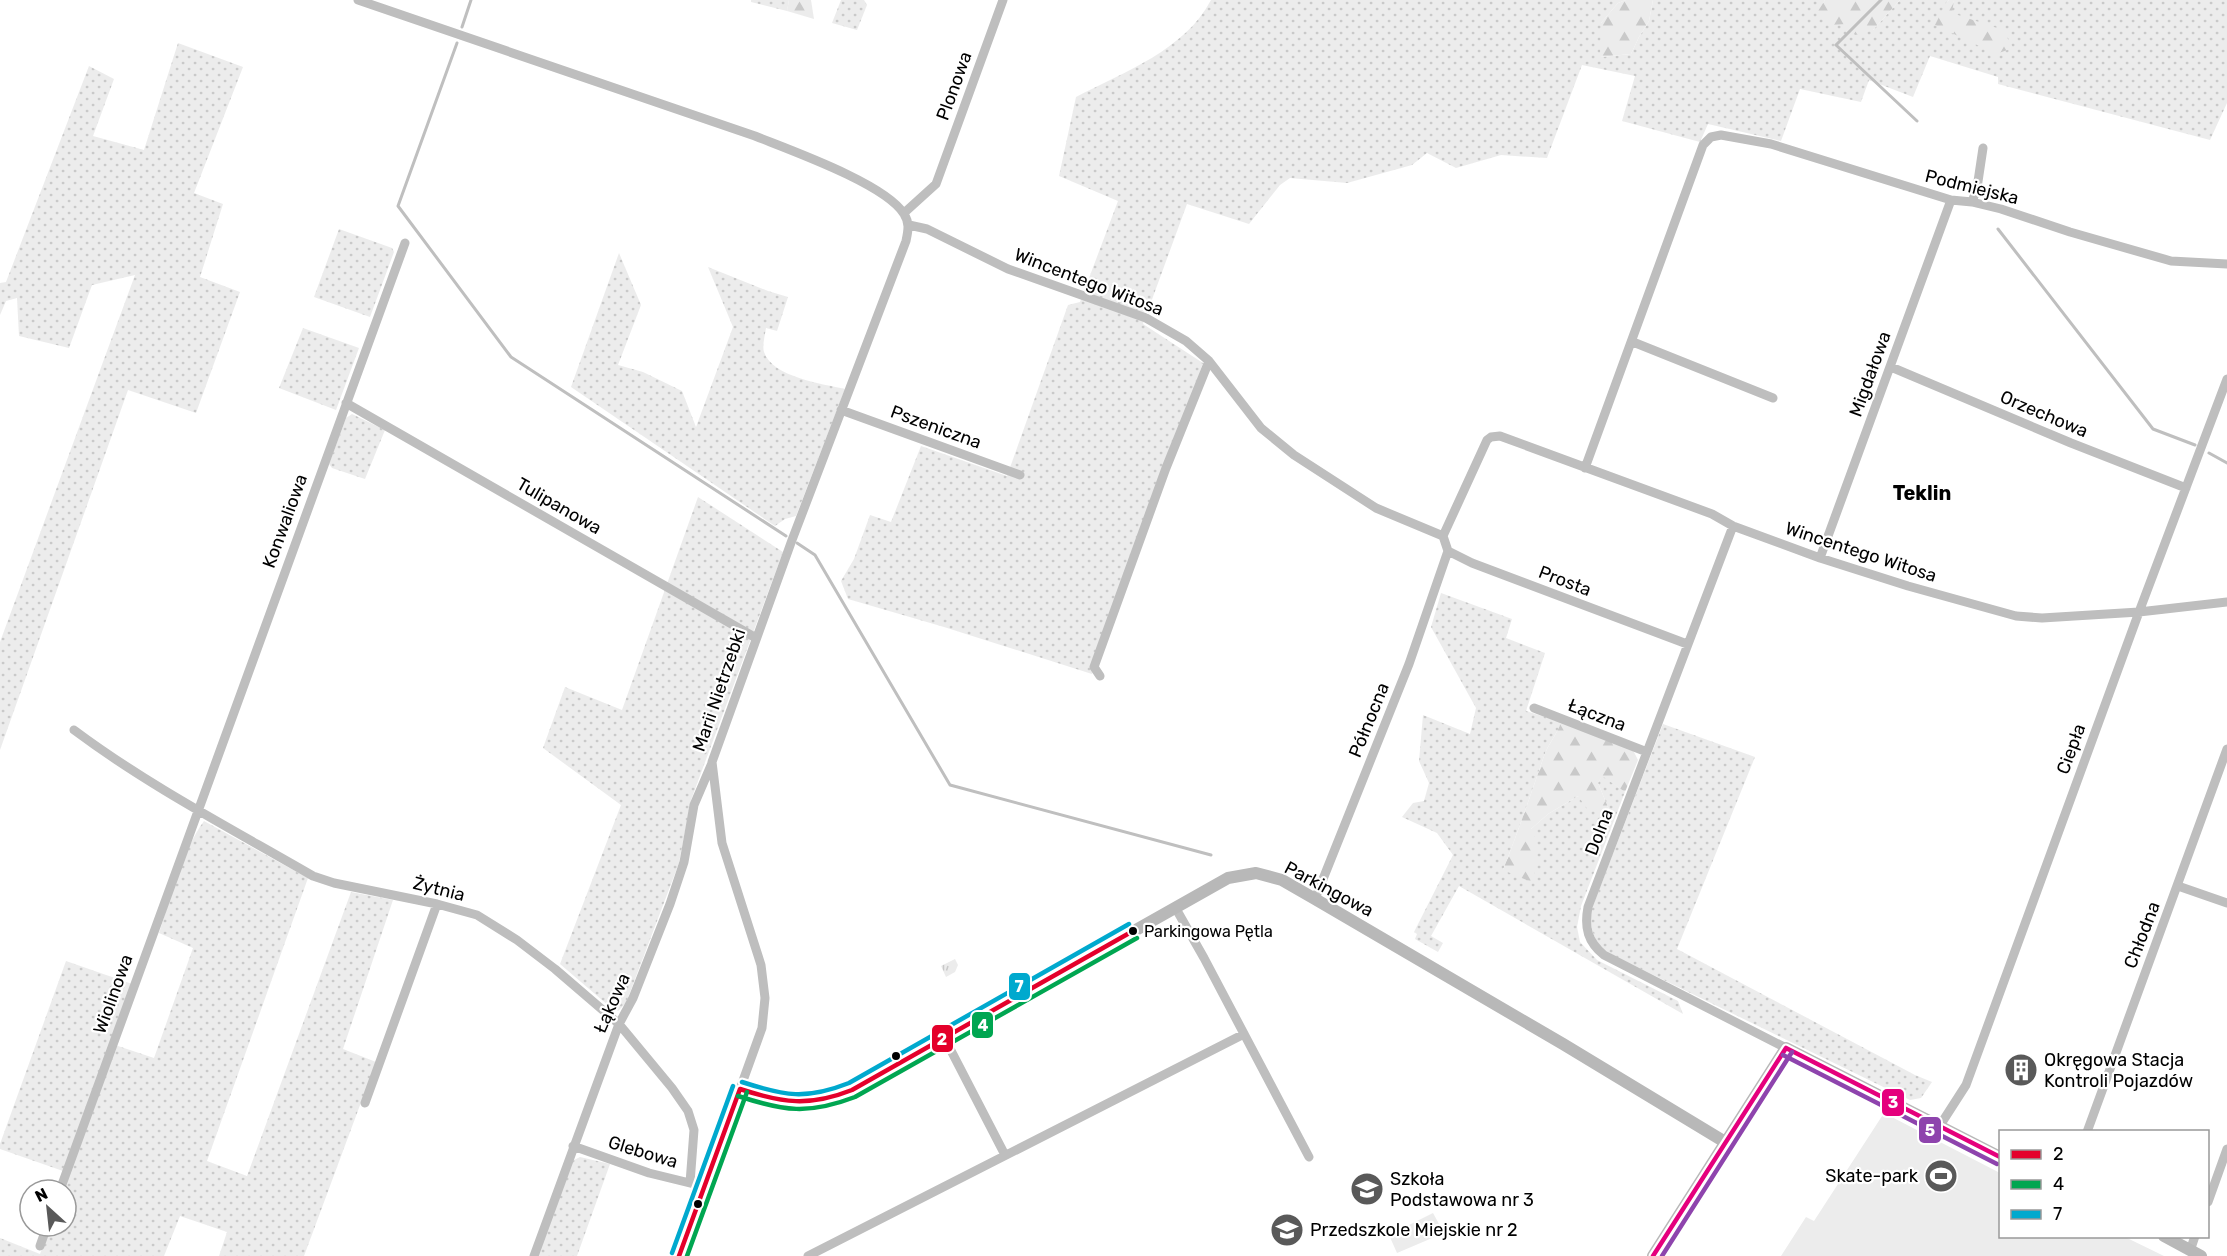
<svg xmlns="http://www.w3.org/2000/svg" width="2227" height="1256" font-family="Rubik,sans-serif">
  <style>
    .grass { fill: url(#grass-dots) }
    .forest { fill: url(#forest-firs) }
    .park { fill: url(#park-tufts) }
    .pitch { fill: #ececec }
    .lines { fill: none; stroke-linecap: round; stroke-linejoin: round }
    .stream { stroke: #bfbfbf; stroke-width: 3 }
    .street { stroke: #bebebe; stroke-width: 9 }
    .secondary { stroke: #b8b8b8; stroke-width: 12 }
    .bus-1-casing { stroke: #fff; stroke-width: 9 }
    .bus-2-casing { stroke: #fff; stroke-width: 9 }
    .bus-3-casing { stroke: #fff; stroke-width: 9 }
    .bus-4-casing { stroke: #fff; stroke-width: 9 }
    .bus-5-casing { stroke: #fff; stroke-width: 9 }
    .bus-1 { stroke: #e4002b; stroke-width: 4.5 }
    .bus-2 { stroke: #00a651; stroke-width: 4.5 }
    .bus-3 { stroke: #00a9ce; stroke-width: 4.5 }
    .bus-4 { stroke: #e5007d; stroke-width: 4.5 }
    .bus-5 { stroke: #8e44ad; stroke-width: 4.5 }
    .bus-dot { fill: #000; stroke: #fff; stroke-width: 2 }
    .labels { text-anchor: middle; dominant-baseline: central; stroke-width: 4.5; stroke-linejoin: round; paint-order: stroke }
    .bus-label { font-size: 16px; fill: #000; stroke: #fff; text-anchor: start }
    .street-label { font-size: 18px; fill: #000; stroke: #fff }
    .poi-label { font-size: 18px; fill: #000; stroke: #fff; text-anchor: start }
    .neighbourhood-label { font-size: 20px; font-weight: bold; fill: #000; stroke: #fff }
    .line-badge { stroke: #fff; stroke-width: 2 }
    .badge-label { font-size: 16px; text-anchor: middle; font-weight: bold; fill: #fff }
  </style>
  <defs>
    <pattern id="grass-dots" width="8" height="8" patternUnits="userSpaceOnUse" patternTransform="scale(1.5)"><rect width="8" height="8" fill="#ececec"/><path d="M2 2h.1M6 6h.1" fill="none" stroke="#c9c9c9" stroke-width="1.8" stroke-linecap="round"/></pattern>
    <pattern id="forest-firs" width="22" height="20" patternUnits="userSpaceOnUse" patternTransform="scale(1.5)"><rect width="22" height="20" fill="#ececec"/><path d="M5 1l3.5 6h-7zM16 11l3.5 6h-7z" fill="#c9c9c9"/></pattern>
    <pattern id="park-tufts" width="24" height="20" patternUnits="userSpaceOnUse" patternTransform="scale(1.5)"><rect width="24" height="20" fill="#ececec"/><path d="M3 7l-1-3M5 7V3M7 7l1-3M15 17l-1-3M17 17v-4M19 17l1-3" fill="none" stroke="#c9c9c9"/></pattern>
  </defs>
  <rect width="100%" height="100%" fill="#fff"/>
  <path class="grass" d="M751 0H789L787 11 751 2Z
    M841 0H864L867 5 857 30 832 23Z
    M1211 0H1626L1618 3 1601 23V57L1631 54 1639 37 1649 21 1653 0H1825L1818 11 1846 24 1873 30 1900 0H1949L1946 3 1951 13 1954 0H2227V103L2210 140 1998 84V77L1930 56 1913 97 1869 80 1861 102 1800 89 1781 141 1708 124 1700 142 1622 121 1635 76 1582 65 1547 158 1501 155 1456 168 1427 153 1412 165 1347 183 1290 178 1280 185 1249 224 1187 204 1143 324 1203 363 1092 674 944 627 848 599 841 581 854 559 870 515 891 522 921 446 1007 476 1068 305 1080 302 1118 201 1059 176 1076 97C1124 72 1185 50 1211 0Z
    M178 43 243 67 194 193 223 204 200 277 240 292 196 413 128 390 0 750V642L135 275 92 285 69 348 19 336 17 298 6 301 0 315V283L6 282 89 66 114 79 93 136 144 150Z
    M339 229 392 248 394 252 370 317 314 297Z
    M619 253 641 305 618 365 643 372 682 391 696 427 733 327 708 267 768 291 788 297 777 331 766 328C765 335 762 346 764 352 772 377 823 384 845 389L796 516 785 519 775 526 571 387Z
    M303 328 359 348 336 410 279 388Z
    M352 414 385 430 365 479 332 468 329 464 346 418Z
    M698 497 783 552 691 800 679 863 626 1003 618 1011 609 1006 560 964 621 805 543 748 565 687 622 710Z
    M1441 593 1512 619 1506 638 1545 653 1526 711 1561 722C1557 735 1548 744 1544 756 1531 794 1518 832 1503 870L1531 829 1548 814 1578 796 1610 812 1598 783 1602 775 1625 792 1581 906 1577 927 1580 942 1597 960 1678 1001 1683 1014 1459 886 1431 936 1443 943 1438 952 1415 939 1417 934 1414 932 1453 855 1437 833 1402 817 1413 803 1424 801 1429 783 1419 761 1423 715 1470 734 1476 708 1431 627Z
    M1663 724 1755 757 1677 949 1915 1075 1932 1082 1921 1098 1910 1100 1637 967C1608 952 1589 948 1591 911Z
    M204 821 308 878 207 1161 247 1176 351 892 393 900 343 1049 376 1062 304 1256H219L227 1232 180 1216 164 1256H0V1238L40 1254 51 1226H66V1190H63L115 1045 154 1058 193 948 159 933C171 898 182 851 204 821Z
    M66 961 132 984 63 1171 0 1149V1144Z
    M580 1157 610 1164 577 1256H536L570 1162Z"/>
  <path class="forest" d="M789 0H811L814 19 787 11Z
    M1626 0H1653L1649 21 1639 37 1631 54 1600 57 1601 23 1618 3Z
    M1825 0H1900L1873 30 1855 35 1846 24 1828 25 1818 11Z
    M1949 0H1954L1952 13 2003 30 2013 48 1996 54 1935 25 1946 3Z
    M1561 722 1633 750 1638 760 1625 792 1602 776 1598 783 1610 812 1588 810 1578 796 1548 814 1531 829 1537 841 1534 883 1503 870C1518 832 1531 794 1544 756 1548 744 1557 735 1561 722Z"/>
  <path class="park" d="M955 959 958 965 955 972 946 977 941 966Z"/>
  <path class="pitch" d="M1884 1113 2000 1173V1236L2125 1237 2164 1256H1781L1806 1217 1814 1221Z
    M1433 1213 1444 1233 1397 1253 1389 1235Z"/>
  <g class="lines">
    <path class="stream" d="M1881 0 1836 45 1917 121
      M462 27 471 0
      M457 43 398 206 511 357 786 536
      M1998 229 2153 429 2195 445
      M2209 453 2227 463
      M797 543 815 555 950 785 1211 855"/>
    <path class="street" d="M358 0 755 136C790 150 886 184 904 214 910 223 908 231 906 241L792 540 712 762 722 843 761 965 765 998 762 1028 740 1089
      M1972 202 1977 188 1983 148
      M904 213 936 184 1003 0
      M909 225 927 229 1008 269 1146 318 1186 341 1209 361 1261 428 1294 455 1376 508 1443 536
      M1633 342 1773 398
      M1891 367 2071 443 2186 488
      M346 403 756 638
      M841 410 1020 475
      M1585 468 1703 145 1711 137 1721 135 1771 144 1951 200 1972 202 2001 209 2070 232 2171 261 2227 264
      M1733 526 1588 907C1584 928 1588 942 1604 955L1786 1048
      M1443 536 1487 440 1491 437 1500 436 1712 514 1733 526 1820 558 1908 586 2016 616 2042 618 2139 612 2227 602
      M1443 536 1448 551 1472 563 1687 644
      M1820 558 1951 200
      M1100 676 1094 667 1166 468 1209 361
      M1534 708 1647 752
      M74 730C149 786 232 829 313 876L334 883 437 904 477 915 517 940 555 969 619 1024 672 1088 688 1111 694 1130 690 1183
      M2178 886 2227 903
      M1315 899 1409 664 1448 551
      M1175 907 1204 958 1309 1157
      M944 1037 1005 1155
      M365 1103 437 904
      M1939 1127 1966 1085 2139 612 2227 379
      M2087 1132 2227 749
      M573 1146 649 1173 694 1184
      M60 1190 405 243
      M2208 1202 2227 1149
      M40 1246 47 1226
      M2190 1251 2195 1236
      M534 1256 619 1024 633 998 670 904 684 862 694 805 712 763
      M808 1256 1244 1034"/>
    <path class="secondary" d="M2164 1236 2201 1256
      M679 1256 740 1089C785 1104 806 1110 852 1090L1228 878 1256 873 1282 880 1315 899 1563 1044 1725 1142
      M1653 1256 1786 1048 2000 1157"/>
    <g class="bus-1-casing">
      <path id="bus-1" d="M740 1089C783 1103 809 1107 852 1090L1133 931
        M679 1256 740 1089"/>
    </g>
    <g class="bus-2-casing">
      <path id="bus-2" d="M738 1096C784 1111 808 1115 855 1097L1137 938
        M687 1256 747 1092"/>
    </g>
    <g class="bus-3-casing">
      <path id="bus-3" d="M742 1082C785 1096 806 1100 849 1083L1129 924
        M672 1253 733 1086"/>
    </g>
    <g class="bus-4-casing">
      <path id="bus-4" d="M1786 1048 2000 1157
        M1653 1256 1786 1048"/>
    </g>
    <g class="bus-5-casing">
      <path id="bus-5" d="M1783 1055 1997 1164
        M1662 1256 1792 1052"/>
    </g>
    <use href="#bus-1" class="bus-1"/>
    <use href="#bus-2" class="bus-2"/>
    <use href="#bus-3" class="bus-3"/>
    <use href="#bus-4" class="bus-4"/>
    <use href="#bus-5" class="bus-5"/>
  </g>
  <defs>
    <g id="building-disc" transform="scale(1.725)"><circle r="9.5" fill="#595959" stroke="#fff"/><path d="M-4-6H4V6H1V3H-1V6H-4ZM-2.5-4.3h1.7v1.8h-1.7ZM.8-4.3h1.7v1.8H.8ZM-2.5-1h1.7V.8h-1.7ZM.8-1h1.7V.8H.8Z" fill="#fff"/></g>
    <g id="stadium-disc" transform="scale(1.725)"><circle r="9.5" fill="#595959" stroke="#fff"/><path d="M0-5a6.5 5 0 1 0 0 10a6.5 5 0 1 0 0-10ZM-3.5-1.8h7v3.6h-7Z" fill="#fff"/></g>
    <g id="school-disc" transform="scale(1.725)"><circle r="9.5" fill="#595959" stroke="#fff"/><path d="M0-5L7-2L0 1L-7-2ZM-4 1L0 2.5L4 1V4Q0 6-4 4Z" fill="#fff"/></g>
  </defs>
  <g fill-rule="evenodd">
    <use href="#building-disc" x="2021" y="1070"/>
    <use href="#stadium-disc" x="1941" y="1176"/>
    <use href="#school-disc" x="1367" y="1189"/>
    <use href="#school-disc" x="1287" y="1230"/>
  </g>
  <g class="bus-dot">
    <circle cx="1133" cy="931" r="5"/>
    <circle cx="896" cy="1056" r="5"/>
    <circle cx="698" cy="1204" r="5"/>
  </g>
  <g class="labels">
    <g class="bus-label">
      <text x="1144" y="931">Parkingowa Pętla</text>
    </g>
    <g class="street-label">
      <text transform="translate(954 86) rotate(-70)">Plonowa</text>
      <text transform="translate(1972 187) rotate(14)">Podmiejska</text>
      <text transform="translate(1089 282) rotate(21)">Wincentego Witosa</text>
      <text transform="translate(1870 374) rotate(-70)">Migdałowa</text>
      <text transform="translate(2044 414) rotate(23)">Orzechowa</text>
      <text transform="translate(936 427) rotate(20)">Pszeniczna</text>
      <text transform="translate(559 506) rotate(30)">Tulipanowa</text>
      <text transform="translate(285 521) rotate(-70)">Konwaliowa</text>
      <text transform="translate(1861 552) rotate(18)">Wincentego Witosa</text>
      <text transform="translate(1565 581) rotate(21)">Prosta</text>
      <text transform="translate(719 690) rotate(-71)">Marii Nietrzebki</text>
      <text transform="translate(1597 715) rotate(21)">Łączna</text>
      <text transform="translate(1369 720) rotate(-68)">Północna</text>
      <text transform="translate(2071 749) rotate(-70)">Ciepła</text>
      <text transform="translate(1599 832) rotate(-69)">Dolna</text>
      <text transform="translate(439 889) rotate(14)">Żytnia</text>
      <text transform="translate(1329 889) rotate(28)">Parkingowa</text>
      <text transform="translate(2142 935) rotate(-69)">Chłodna</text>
      <text transform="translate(113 994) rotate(-70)">Wiolinowa</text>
      <text transform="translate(612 1003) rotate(-66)">Łąkowa</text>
      <text transform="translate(643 1152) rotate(17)">Glebowa</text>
    </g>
    <g class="poi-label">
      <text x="2044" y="1060">Okręgowa Stacja<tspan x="2044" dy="21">Kontroli Pojazdów</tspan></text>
      <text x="1918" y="1176" text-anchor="end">Skate-park</text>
      <text x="1390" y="1179">Szkoła<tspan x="1390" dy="21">Podstawowa nr 3</tspan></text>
      <text x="1310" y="1230">Przedszkole Miejskie nr 2</text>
    </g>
    <g class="neighbourhood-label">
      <text x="1922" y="493">Teklin</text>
    </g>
  </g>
  <g class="line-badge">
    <rect x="1008" y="972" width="23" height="29" rx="6" fill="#00a9ce"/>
    <rect x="971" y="1011" width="23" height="28" rx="6" fill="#00a651"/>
    <rect x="931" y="1024" width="23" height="29" rx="6" fill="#e4002b"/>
    <rect x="1881" y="1088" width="24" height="29" rx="6" fill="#e5007d"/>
    <rect x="1918" y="1116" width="24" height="28" rx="6" fill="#8e44ad"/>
  </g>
  <g class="badge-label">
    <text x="1019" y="992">7</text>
    <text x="983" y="1031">4</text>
    <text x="942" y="1045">2</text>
    <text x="1893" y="1108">3</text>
    <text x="1930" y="1136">5</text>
  </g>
  <rect x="1999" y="1130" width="210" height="108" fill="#ffffff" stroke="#999999" stroke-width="1.5"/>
  <rect x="2011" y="1150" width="30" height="9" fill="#e4002b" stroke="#999999" stroke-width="1.5"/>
  <text x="2053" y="1160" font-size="18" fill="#000000">2</text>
  <rect x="2011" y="1180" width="30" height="9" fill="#00a651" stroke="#999999" stroke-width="1.5"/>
  <text x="2053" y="1190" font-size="18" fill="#000000">4</text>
  <rect x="2011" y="1210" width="30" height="9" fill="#00a9ce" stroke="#999999" stroke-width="1.5"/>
  <text x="2053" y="1220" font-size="18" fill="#000000">7</text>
  <g transform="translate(48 1208) rotate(333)"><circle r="28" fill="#ffffff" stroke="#999999" stroke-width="1.5"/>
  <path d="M0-4.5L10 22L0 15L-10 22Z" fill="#595959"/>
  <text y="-9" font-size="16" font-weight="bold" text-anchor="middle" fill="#000000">N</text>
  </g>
</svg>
